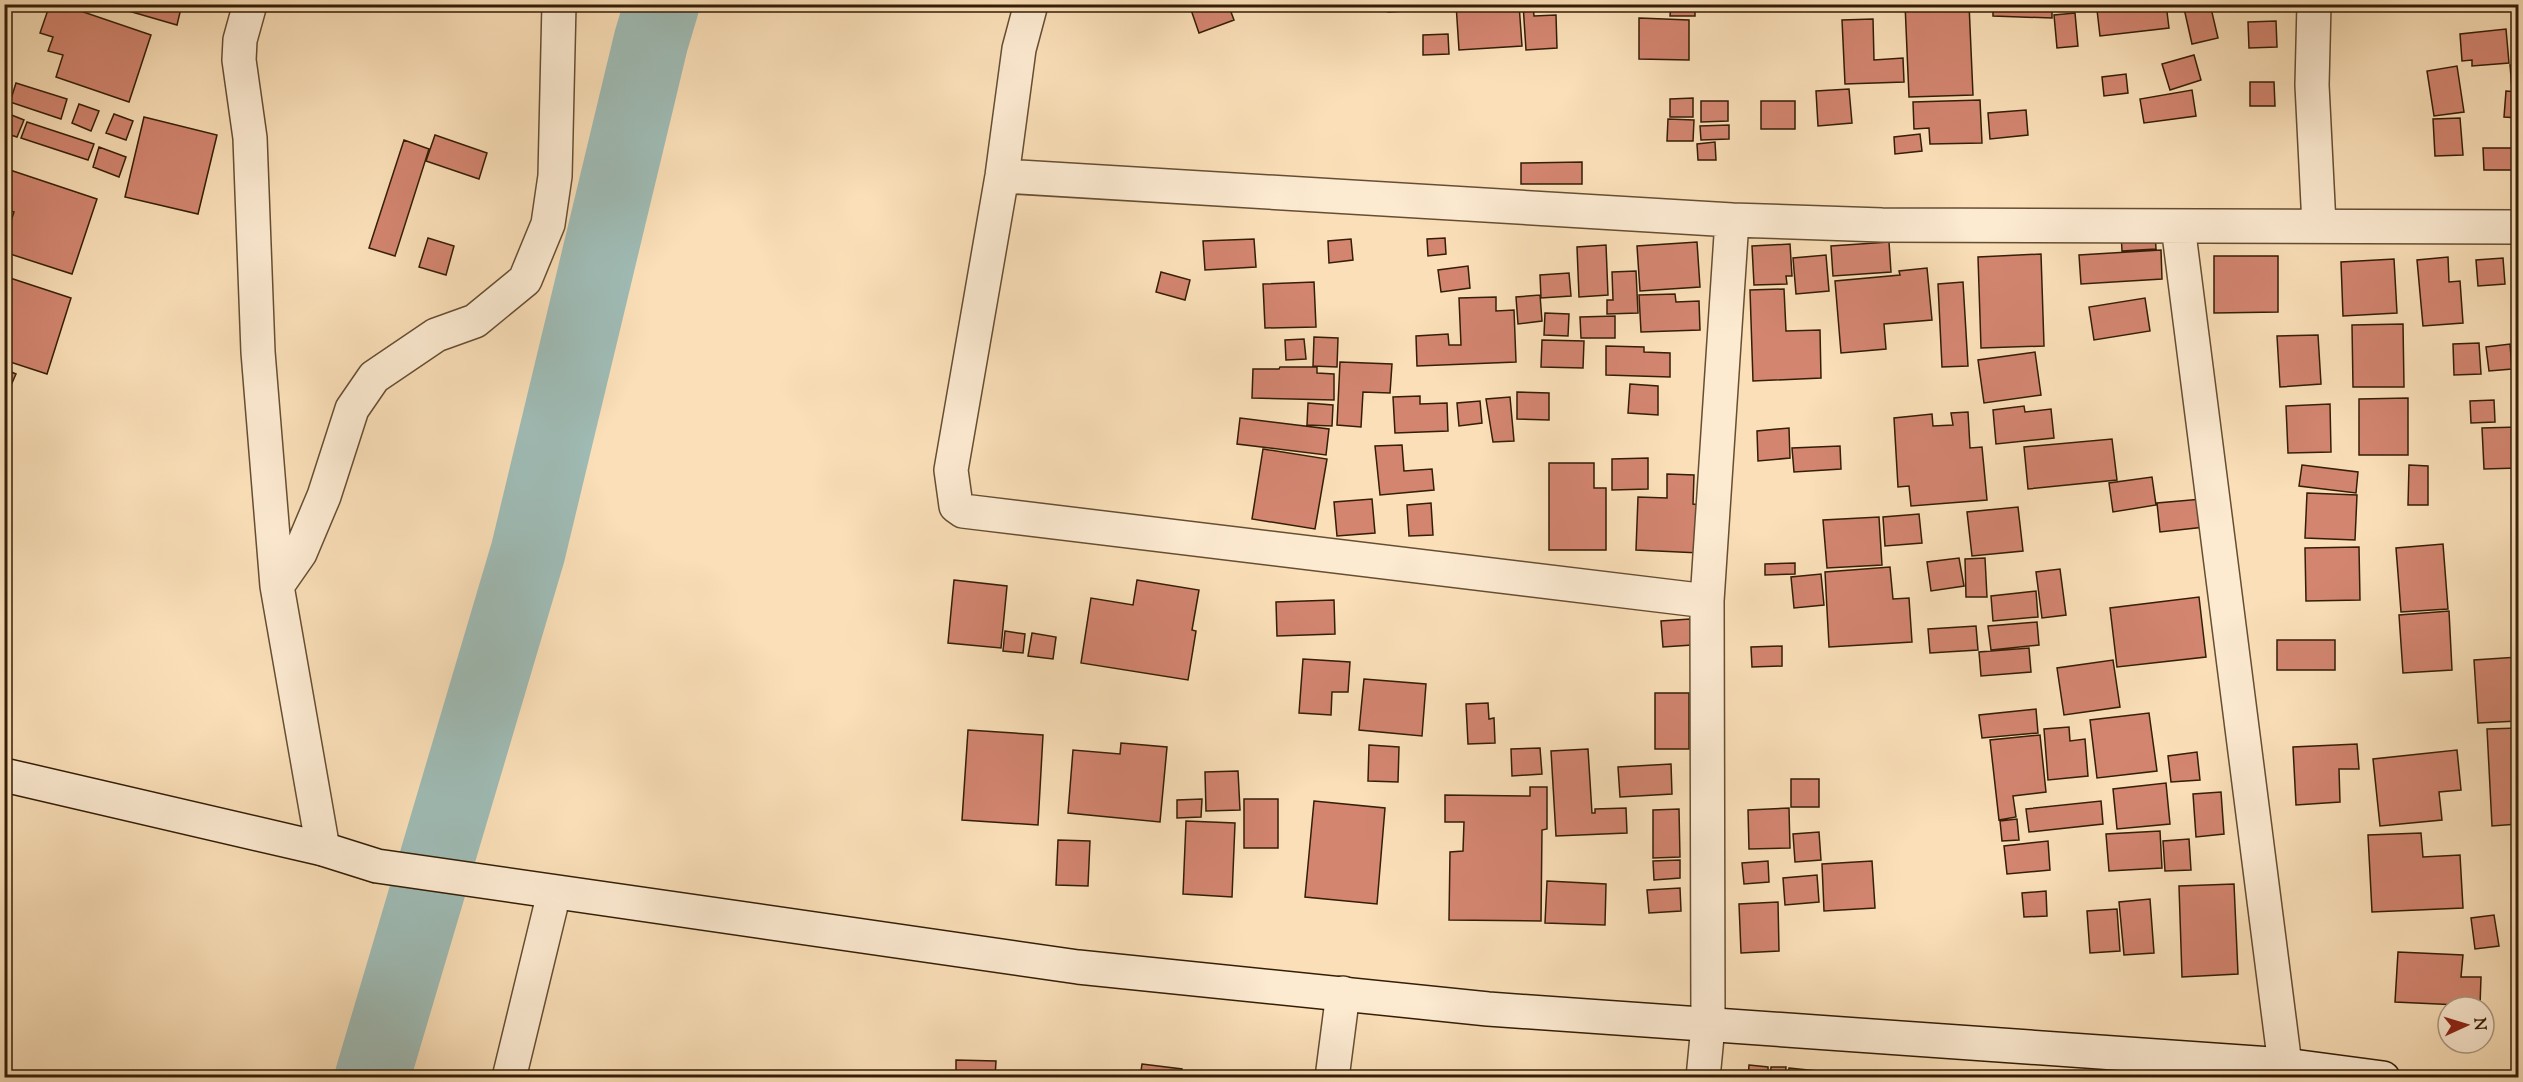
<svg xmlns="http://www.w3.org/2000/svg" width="2523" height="1082" font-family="'Sorts Mill Goudy',serif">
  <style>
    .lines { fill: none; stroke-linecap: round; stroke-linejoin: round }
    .river { stroke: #9fbcb6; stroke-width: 75 }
    .building { fill: #d38570; stroke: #341e06; stroke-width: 1.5 }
    .street-casing { stroke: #664e32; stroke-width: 36 }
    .secondary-casing { stroke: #341e06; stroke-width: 36 }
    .street { stroke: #fcead1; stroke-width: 33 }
    .secondary { stroke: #fcead1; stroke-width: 33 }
  </style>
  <rect width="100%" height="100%" fill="#fadfb8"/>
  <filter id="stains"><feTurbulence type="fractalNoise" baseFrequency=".00333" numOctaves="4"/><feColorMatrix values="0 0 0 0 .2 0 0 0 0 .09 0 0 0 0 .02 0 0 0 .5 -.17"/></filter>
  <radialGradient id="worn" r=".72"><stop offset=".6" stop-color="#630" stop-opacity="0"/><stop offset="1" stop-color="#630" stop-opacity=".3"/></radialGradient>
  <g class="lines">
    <path class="river" d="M372 1078 528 552 651 41 662 4"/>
  </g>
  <path class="building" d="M50 4H60L151 35 129 102 56 77 63 55 48 51 53 37 40 33Z
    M127 4H182L177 25 125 10Z
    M1189 4H1228L1234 20 1199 33Z
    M1388 4H1421V10L1388 12Z
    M1456 4H1519L1522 46 1459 50Z
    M1523 4H1533L1534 16 1556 15 1557 48 1526 50Z
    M1671 4H1695V16H1670Z
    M1905 4H1969L1973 95 1909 97Z
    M1993 4H2052V18L1993 16Z
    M2097 4H2122V5L2097 7Z
    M2147 4H2166L2169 28 2100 36 2097 10Z
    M2183 4H2210L2218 38 2192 44Z
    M2075 13 2078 46 2057 48 2054 15Z
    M1639 18 1689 20V60L1639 59Z
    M1873 19 1874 60 1903 58 1904 82 1845 84 1842 20Z
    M2276 21 2277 47 2249 48 2248 22Z
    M2512 22H2518V58H2515Z
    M2506 29 2509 63 2472 66V60L2462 61 2460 34Z
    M1448 34 1449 54 1423 55V35Z
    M2194 55 2201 80 2170 90 2162 64Z
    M2518 64V88L2512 89 2510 65Z
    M2457 66 2464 112 2434 116 2427 71Z
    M2126 74 2128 93 2104 96 2102 77Z
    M2250 82H2274L2275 106H2250Z
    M16 83 67 99 61 119 10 102Z
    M1849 89 1852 123 1818 126 1816 91Z
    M2192 90 2196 116 2144 123 2140 99Z
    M2506 91 2518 92V118L2504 117Z
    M1693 98V117H1670V99Z
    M1980 100 1982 143 1930 144 1929 128 1914 129 1913 102Z
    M1701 101H1728V121L1701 122Z
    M1761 101H1795V129H1761Z
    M79 104 99 111 91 131 72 123Z
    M2026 110 2028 135 1990 139 1988 113Z
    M9 114 24 120 17 137 4 133Z
    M114 114 133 121 126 140 106 133Z
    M144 117 217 135 198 214 125 197Z
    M2460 118 2463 155 2435 156 2433 119Z
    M1668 119 1694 120 1693 141H1667Z
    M27 122 94 144 88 160 21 138Z
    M1729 125V139L1701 140 1700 126Z
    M1920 134 1922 151 1895 154 1894 137Z
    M435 135 487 153 479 179 426 161Z
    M404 140 429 149 395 256 369 248Z
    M1715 142 1716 160H1698L1697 144Z
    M99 147 126 157 119 177 93 167Z
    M2483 148H2518V170H2484Z
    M1582 162V184H1521V163Z
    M4 168 97 199 72 274 4 252V242L14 212 4 209Z
    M2155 231 2156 249 2122 251 2121 232Z
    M428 238 454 246 446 275 419 267Z
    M1445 238 1446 254 1428 256 1427 239Z
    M1254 239 1256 267 1205 270 1203 241Z
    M1351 239 1353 260 1329 263 1328 241Z
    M1697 242 1700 287 1640 291 1637 246Z
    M1889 242 1891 272 1833 276 1831 246Z
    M1790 244 1792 276H1786L1787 284 1754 285 1752 246Z
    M1606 245 1608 295 1579 297 1577 247Z
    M2161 250 2162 279 2081 284 2079 255Z
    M2041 254 2044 346 1981 348 1978 257Z
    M1826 255 1829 291 1796 294 1793 258Z
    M2214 256H2278V312L2214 313Z
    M2448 257 2449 282 2460 281 2463 323 2423 326 2417 260Z
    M2503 258 2505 284 2478 286 2476 260Z
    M2394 259 2397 313 2343 316 2341 262Z
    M1468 266 1470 288 1441 292 1438 270Z
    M1927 268 1932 320 1884 324 1886 349 1841 353 1835 281 1900 275 1899 271Z
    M1636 271 1638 313 1607 314V300H1613L1612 272Z
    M1161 272 1190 280 1185 300 1156 292Z
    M1569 273 1571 296 1541 298 1540 275Z
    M4 276 71 298 47 374 4 360Z
    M1314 282 1316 327 1265 328 1263 284Z
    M1963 282 1968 366 1942 367 1938 284Z
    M1784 289 1786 331 1820 330 1821 378 1753 381 1750 290Z
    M1675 294 1676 302 1699 301 1700 330 1641 332 1639 295Z
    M2518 294V334L2514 335 2512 295Z
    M1540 295 1542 321 1518 324 1516 297Z
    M1496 297V311L1514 310 1516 362 1417 366 1416 336 1448 334 1449 345H1461L1459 298Z
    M2145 298 2150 331 2094 340 2089 307Z
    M1545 313 1569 314 1568 336 1544 335Z
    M1615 316V338H1581L1580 317Z
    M2403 324 2404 387H2353L2352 325Z
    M2318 335 2321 384 2280 387 2277 336Z
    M1314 337 1338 338 1337 367 1313 366Z
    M1304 339 1306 359 1286 360 1285 340Z
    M1542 340 1584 341 1583 368 1541 367Z
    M2479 343 2481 374 2454 375 2453 344Z
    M2510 344 2512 369 2489 371 2486 347Z
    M1606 346 1644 347V352L1670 353V377L1606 375Z
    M2035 352 2041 395 1984 403 1978 360Z
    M1340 362 1392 364 1390 393 1363 392 1361 427 1337 425Z
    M1280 367H1317V373L1334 374V400L1252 398 1253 369H1279Z
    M4 369 16 374 4 401Z
    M1630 384 1658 386V415L1628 413Z
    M1517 392 1549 393V420L1517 419Z
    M1420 396V404L1447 403 1448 431 1395 433 1393 397Z
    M1510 397 1514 441 1493 442 1486 399Z
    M2408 398V455H2359V399Z
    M2494 400 2495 422 2471 423 2470 401Z
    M1480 401 1482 423 1459 426 1457 403Z
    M1308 403 1333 405 1332 426 1307 425Z
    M2330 404 2331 452 2288 453 2286 406Z
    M2024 406 2025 412 2051 409 2054 438 1996 444 1993 410Z
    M1968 412 1970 448 1982 447 1987 500 1911 506 1909 486 1898 487 1894 418 1932 414 1933 426 1953 425 1951 413Z
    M1240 418 1329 429 1326 455 1237 444Z
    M2518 427V468L2484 469 2482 428Z
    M1789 428 1790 458 1758 461 1757 431Z
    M2112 439 2117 480 2028 489 2024 447Z
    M1402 445 1404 471 1432 469 1434 490 1380 495 1375 446Z
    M1840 446 1841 469 1794 472 1792 448Z
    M1263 449 1327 459 1315 529 1252 519Z
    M1648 458V489L1612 490V459Z
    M1549 463H1594V488H1606V550H1549Z
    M2302 465 2358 472 2356 493 2299 486Z
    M2409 465 2428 466V505H2408Z
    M1667 474 1694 475 1693 504 1701 505 1700 553 1636 550 1638 497 1667 498Z
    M2152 477 2156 505 2113 512 2109 483Z
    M2307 493 2357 495 2355 540 2305 538Z
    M1372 499 1375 533 1337 536 1334 502Z
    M2202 499 2205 527 2160 532 2157 503Z
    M1431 503 1433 535 1409 536 1407 505Z
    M2018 507 2023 551 1972 556 1967 512Z
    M1919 514 1922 543 1885 546 1883 517Z
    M1879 517 1882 565 1827 568 1823 520Z
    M4 527 11 530 4 548Z
    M2443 544 2448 609 2401 612 2396 548Z
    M2359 547 2360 600 2306 601 2305 548Z
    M1959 558 1964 586 1931 591 1927 562Z
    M1985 558 1987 597H1966L1965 559Z
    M1795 563V574L1765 575V564Z
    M1890 567 1893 599 1909 598 1912 642 1829 647 1825 572Z
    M2060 569 2066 615 2042 618 2036 572Z
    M1821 574 1824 605 1794 608 1791 577Z
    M954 580 1007 586 1001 648 948 643Z
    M1137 580 1199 590 1192 630 1196 631 1188 680 1081 663 1091 598 1133 605Z
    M2036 591 2038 617 1993 621 1991 596Z
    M2199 597 2206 657 2117 667 2110 608Z
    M1334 600 1335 634 1277 636 1276 602Z
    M2449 611 2452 670 2403 673 2399 615Z
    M1690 619 1692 645 1663 647 1661 621Z
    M2037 622 2039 645 1991 650 1988 626Z
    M1976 626 1978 650 1930 653 1928 629Z
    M1005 631 1025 634 1023 653 1003 651Z
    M1032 633 1056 637 1053 659 1028 656Z
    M2277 640H2335V670H2277Z
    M1782 646V666L1752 667 1751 647Z
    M2029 648 2031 672 1981 676 1979 652Z
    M2518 657V721L2478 723 2474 660Z
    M1303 659 1350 662 1348 692H1332L1331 715 1299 713Z
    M2113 660 2120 707 2064 715 2057 668Z
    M1364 679 1426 684 1422 736 1359 730Z
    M1655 693H1689V749H1655Z
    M1488 703 1489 719 1494 718 1495 743 1468 744 1466 704Z
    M2036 709 2038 733 1982 738 1979 715Z
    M2149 713 2157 771 2097 778 2090 720Z
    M2069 727 2070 741 2085 739 2088 776 2048 780 2044 729Z
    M2518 728V824L2492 826 2487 729Z
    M968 730 1043 735 1038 825 962 820Z
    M2040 735 2046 792 2013 796 2016 817 1999 820 1990 740Z
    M1121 743 1167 747 1160 822 1068 813 1073 750 1120 754Z
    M2357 744 2359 769H2339L2340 802 2296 805 2293 747Z
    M1369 745 1399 747 1398 782 1368 781Z
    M1540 748 1542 774 1512 776 1511 749Z
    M1588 749 1592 813H1595V809L1626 808 1627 833 1556 836 1551 751Z
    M2457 750 2461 790 2439 792 2442 820 2380 826 2373 759Z
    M2197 752 2200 780 2171 782 2168 756Z
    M1671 764 1672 794 1620 797 1618 767Z
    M1238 771 1240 810 1206 811 1205 772Z
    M1791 779H1819V807H1791Z
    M2166 783 2170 824 2117 829 2113 789Z
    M1530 787H1547V829L1542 830 1541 921 1449 920 1450 852 1463 851 1464 822H1445V795L1530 796Z
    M2221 792 2224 834 2196 837 2193 794Z
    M1202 799 1201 817 1177 818V800Z
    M1244 799H1278V848H1244Z
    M1314 801 1385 808 1377 904 1305 897Z
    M2101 801 2103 824 2029 832 2026 809Z
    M1789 808 1790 848 1749 849 1748 810Z
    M1679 809 1680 857 1653 858V810Z
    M2017 819 2019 840 2002 841 2000 821Z
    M1186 821 1235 823 1232 897 1183 894Z
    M2160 831 2162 868 2109 871 2106 834Z
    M1819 832 1821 860 1795 862 1793 834Z
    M2421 833 2423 857 2460 855 2463 908 2372 912 2368 835Z
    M2189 839 2191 870 2165 871 2163 841Z
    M1058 840 1090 841 1088 886 1056 885Z
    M2048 841 2050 870 2007 874 2004 846Z
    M1680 860V878L1654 880 1653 861Z
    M1768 861 1769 882 1744 884 1742 863Z
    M1872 861 1875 908 1824 911 1822 864Z
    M1817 875 1819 902 1785 905 1783 878Z
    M1547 881 1606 884 1605 925 1545 923Z
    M2234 884 2238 974 2182 977 2179 886Z
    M1680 888 1681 911 1649 913 1647 890Z
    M2046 891 2047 916 2024 917 2022 893Z
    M2150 899 2154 953 2124 955 2119 902Z
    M1778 902 1779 951 1741 953 1739 904Z
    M2117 909 2120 951 2090 953 2087 911Z
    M2494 915 2499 946 2475 949 2471 918Z
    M2398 952 2463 955 2461 977H2481L2480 1006 2395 1002Z
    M956 1060 996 1061 995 1078H956Z
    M1142 1064 1182 1069 1181 1078H1140Z
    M1749 1065 1768 1067V1078H1748Z
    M1771 1067H1786L1785 1078H1770Z
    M1789 1068 1827 1072 1826 1078H1788Z"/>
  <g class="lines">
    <g class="street-casing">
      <path id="street" d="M250 4 240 40 239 60 250 138 258 352 277 586
        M1031 4 1019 49 1002 176 951 470 956 506 963 511 1707 601
        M2314 4 2312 85 2319 225
        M1002 176 1732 220 1882 225 2518 227
        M2178 226 2285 1065
        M323 849 277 586 300 553 324 496 352 409 374 377 436 335 475 321 525 280 548 224 555 176 559 4
        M509 1078 554 893
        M1332 1078 1343 993
        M1703 1078 1708 1026 1707 601 1732 220"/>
    </g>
    <g class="secondary-casing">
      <path id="secondary" d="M4 775 323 849 377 866 1078 967 1488 1009 2285 1065 2383 1078"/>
    </g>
    <use href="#street" class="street"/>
    <use href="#secondary" class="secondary"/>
  </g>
  <rect width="2523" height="1082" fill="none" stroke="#fadfb8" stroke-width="24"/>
  <rect x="6" y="6" width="2511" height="1070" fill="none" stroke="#341e06" stroke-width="3"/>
  <rect x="12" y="12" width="2499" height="1058" fill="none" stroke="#341e06" stroke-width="1.5"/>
  <g transform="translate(2466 1025) rotate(86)"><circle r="28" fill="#fcead1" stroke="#ac9880" stroke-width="1.5"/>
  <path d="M0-4.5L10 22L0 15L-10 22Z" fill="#8f2418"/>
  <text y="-9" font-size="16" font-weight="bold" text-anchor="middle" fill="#341e06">N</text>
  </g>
  <rect width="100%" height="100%" filter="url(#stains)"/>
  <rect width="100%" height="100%" fill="url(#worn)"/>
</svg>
